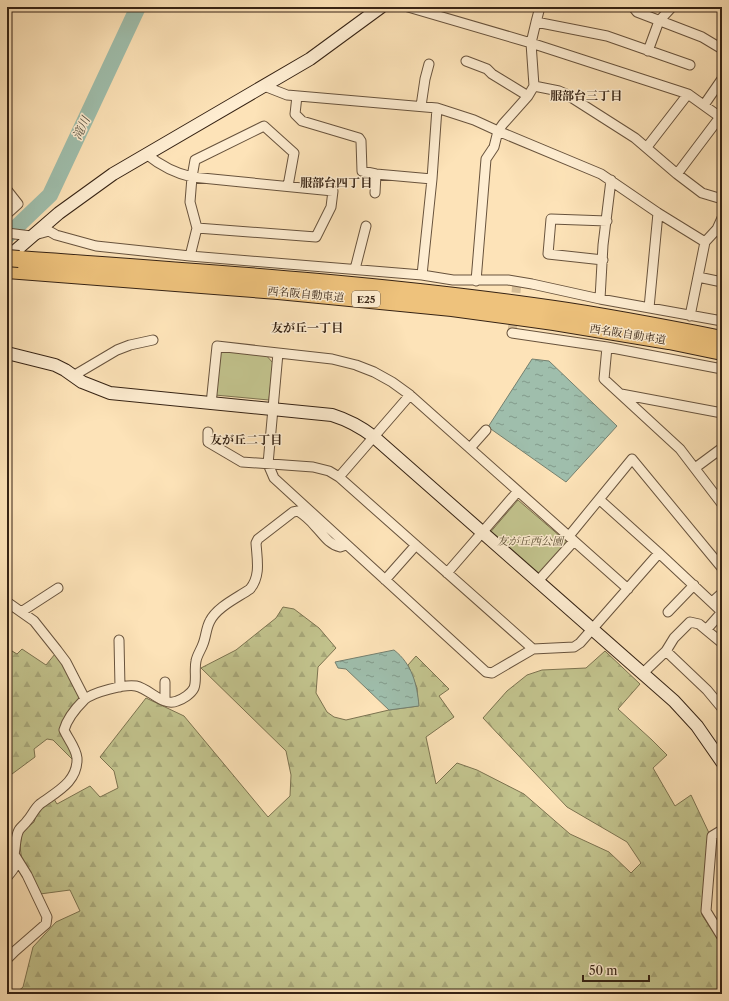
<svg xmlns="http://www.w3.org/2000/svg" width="729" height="1001" font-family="'Libre Caslon Text','Noto Serif JP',serif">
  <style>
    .green { fill: #c2c38d; stroke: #7c7350 }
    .forest { fill: url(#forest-firs); stroke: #7c7350 }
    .water { fill: url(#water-ripples); stroke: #75806f }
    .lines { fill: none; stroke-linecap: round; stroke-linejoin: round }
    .river { stroke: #9fbeac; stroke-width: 16 }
    .street-tunnel { stroke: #d5bd97; stroke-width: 9; stroke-dasharray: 9 4.5; stroke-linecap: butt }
    .street-casing { stroke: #68533d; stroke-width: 11 }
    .secondary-casing { stroke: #362314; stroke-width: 14 }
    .highway-casing { stroke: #362314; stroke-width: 18 }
    .street { stroke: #feedd1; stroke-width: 9 }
    .secondary { stroke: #feedd1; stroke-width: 12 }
    .highway { stroke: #eec27c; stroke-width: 16 }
    .highway-bridge-casing { stroke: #362314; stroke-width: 18; stroke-linecap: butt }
    .highway-bridge { stroke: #eec27c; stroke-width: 16 }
    .labels { text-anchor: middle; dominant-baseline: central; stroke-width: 3; stroke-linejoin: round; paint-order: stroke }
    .shield { fill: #feedd1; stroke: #72604d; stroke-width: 1 }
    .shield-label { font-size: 10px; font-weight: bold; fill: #362314 }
    .street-label { font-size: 11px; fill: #362314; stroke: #feedd1 }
    .park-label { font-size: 11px; font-style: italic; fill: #605338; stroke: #feedd1 }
    .neighbourhood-label { font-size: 12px; font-weight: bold; fill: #362314; stroke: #feedd1 }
    .water-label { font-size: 12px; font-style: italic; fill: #565242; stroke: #feedd1 }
  </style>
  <defs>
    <pattern id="forest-firs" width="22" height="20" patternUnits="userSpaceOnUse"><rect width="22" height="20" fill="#c2c38d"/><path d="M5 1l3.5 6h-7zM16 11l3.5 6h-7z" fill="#a7a779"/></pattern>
    <pattern id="water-ripples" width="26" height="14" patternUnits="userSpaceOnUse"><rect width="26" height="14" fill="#9fbeac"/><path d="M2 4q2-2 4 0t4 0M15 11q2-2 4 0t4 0" fill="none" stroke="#829a8b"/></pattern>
  </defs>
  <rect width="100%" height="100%" fill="#fde3b8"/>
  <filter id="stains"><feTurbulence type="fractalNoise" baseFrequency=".005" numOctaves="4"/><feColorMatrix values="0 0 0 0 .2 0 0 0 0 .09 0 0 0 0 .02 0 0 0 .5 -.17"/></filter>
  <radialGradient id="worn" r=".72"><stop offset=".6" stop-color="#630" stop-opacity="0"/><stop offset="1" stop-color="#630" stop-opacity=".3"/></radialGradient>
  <path class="green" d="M219 349 265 354 273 363 269 400 215 395Z
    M518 500 568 543 538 577 488 535Z"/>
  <path class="forest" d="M283 607 294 609 319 628 336 648 318 667 316 693 327 712 334 717 346 720 389 710 418 706 417 688 408 665 416 656 449 689 439 696 454 717 426 737 436 784 457 763 477 770 524 794 570 834 609 852 631 873 641 863 627 842 567 807 483 718 507 691 527 675 542 670 586 668 605 651 640 684 618 709 652 740 667 755 653 768 675 806 691 795 709 833 702 915 722 945V994H15L23 987 33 947 56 922 80 911 70 890 40 894 22 862 20 846 22 832 34 822 38 810 54 799 57 804 90 786 100 797 118 788 114 771 100 757 146 698 184 716 268 817 290 796 291 775 286 751 201 668 236 650 276 618Z
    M7 648 17 654 22 649 46 665 55 654 61 661 82 699 62 727 71 749 73 760 53 740 47 739 34 749 35 757 12 774 7 769Z"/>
  <path class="water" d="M532 359 549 361 617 426 566 482 488 427Z
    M394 650C412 664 417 684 419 706L389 710 346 669 338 668 335 662Z"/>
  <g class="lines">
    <path class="river" d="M7 236 50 195 138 7"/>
    <path class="street-tunnel" d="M512 333 517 282"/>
    <g class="street-casing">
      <path id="street" d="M408 7 531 43 688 94 720 117 677 174
        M633 7 637 12 702 37 722 49
        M536 22 540 7
        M648 51 659 21 672 7
        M466 61 487 69 492 74 528 96
        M264 86 287 95 437 108 474 120 498 131 601 174 658 213 705 242 690 316
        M534 86 559 91 566 94 635 138 677 174 702 193 722 199
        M297 96 295 114 302 121 359 138 361 141 362 171 376 174 432 179
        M704 105 722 79
        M421 106 425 79 429 64
        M647 147 688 94
        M146 154C161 166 174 173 192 177L333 191 331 207 316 237 197 228
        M7 190 18 204 7 214
        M375 193 376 174
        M7 233 31 236 49 231 56 235 96 246 190 256 422 275 453 280H508L532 284 600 299 722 321
        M705 242 717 229 722 218
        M190 256 197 228 190 202 192 177 195 160 264 126 294 153 288 186
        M603 260 548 254 551 219 607 221
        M355 269 366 226
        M422 275 432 179 437 108
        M698 277 722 282
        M476 281 486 159 494 147 498 131 503 124 528 96 534 86 531 43 536 22 607 36 690 65
        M600 299 603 245 611 180
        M649 308 658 213
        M512 333 607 347 722 369
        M607 347 604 379 680 449 722 504
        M278 353 268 464 274 478 486 672 492 673 533 649 574 647 580 643 659 553 722 612
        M73 376 117 350 130 345 153 340
        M621 394 722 413
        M211 404 217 346 332 359 356 365 374 372 392 382 410 395 628 589
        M208 432V442L242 462 313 467 329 471 339 477 533 649
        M470 448 486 430
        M695 468 722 448
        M339 477 410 395
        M600 500 659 553
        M569 536 632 459 722 568
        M447 573 518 491
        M385 580 416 545
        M538 581 574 541
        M7 602 34 621 57 650 66 662 85 699
        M712 602 722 593
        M21 612 58 588
        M668 612 694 585
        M706 630 722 612
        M119 640 120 687
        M666 651 707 690 722 708
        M643 673 666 651 674 638 690 622 699 624 722 643
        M165 701V682
        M722 830 712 836 706 911 722 937
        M7 849 14 854 27 875 47 917 46 924 15 951 7 959
        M14 854C16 847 15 837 19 830 21 827 25 824 27 821 32 816 34 809 40 804 56 792 78 782 77 758 76 748 68 739 64 730 67 719 76 708 84 700 93 692 125 684 136 686 150 689 163 707 177 701 183 699 191 694 194 688 197 680 194 670 196 661 197 655 201 650 203 644 206 637 206 628 210 621 217 607 237 598 250 589 261 576 257 559 256 543L258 539 293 512 298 511C304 515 310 520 315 526 323 534 328 544 340 547L346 545
        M7 877C13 870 16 867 16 858"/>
    </g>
    <g class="secondary-casing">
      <path id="secondary" d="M7 258 59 213 113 174 310 59 381 7
        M7 353 55 365 65 370 82 382 110 393 332 415C348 420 361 427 374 437L674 701 697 726 722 762"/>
    </g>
    <g class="highway-casing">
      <path id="highway" d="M19 259C197 272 376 283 554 309 610 317 666 328 722 339
        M7 270 278 291 452 308 554 322 669 341 722 352"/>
    </g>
    <use href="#street" class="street"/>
    <use href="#secondary" class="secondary"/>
    <use href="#highway" class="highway"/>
    <g class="highway-bridge-casing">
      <path id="highway-bridge" d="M7 258 19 259"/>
    </g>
    <use href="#highway-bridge" class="highway-bridge"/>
  </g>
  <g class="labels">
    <rect class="shield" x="352" y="291" width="28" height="16" rx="3"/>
    <g class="shield-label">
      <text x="366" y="299">E25</text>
    </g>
    <g class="street-label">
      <text transform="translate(306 294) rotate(5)">西名阪自動車道</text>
      <text transform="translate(628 334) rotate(9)">西名阪自動車道</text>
    </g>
    <g class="park-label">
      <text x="530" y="541">友が丘西公園</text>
    </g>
    <g class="neighbourhood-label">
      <text x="586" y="95">服部台三丁目</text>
      <text x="336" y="182">服部台四丁目</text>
      <text x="307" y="327">友が丘一丁目</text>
      <text x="246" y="439">友が丘二丁目</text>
    </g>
    <g class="water-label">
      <text transform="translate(81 128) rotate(-65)">滝川</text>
    </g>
  </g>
  <rect width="729" height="1001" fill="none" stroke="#fde3b8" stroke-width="24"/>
  <rect x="8" y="8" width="713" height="985" fill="none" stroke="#362314" stroke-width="2"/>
  <rect x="12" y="12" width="705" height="977" fill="none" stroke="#362314"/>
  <path d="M583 975v6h66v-6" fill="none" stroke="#362314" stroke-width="2"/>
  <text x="589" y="975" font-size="12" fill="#362314" stroke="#feedd1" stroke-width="3" paint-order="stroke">50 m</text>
  <rect width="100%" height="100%" filter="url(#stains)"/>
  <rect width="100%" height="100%" fill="url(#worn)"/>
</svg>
